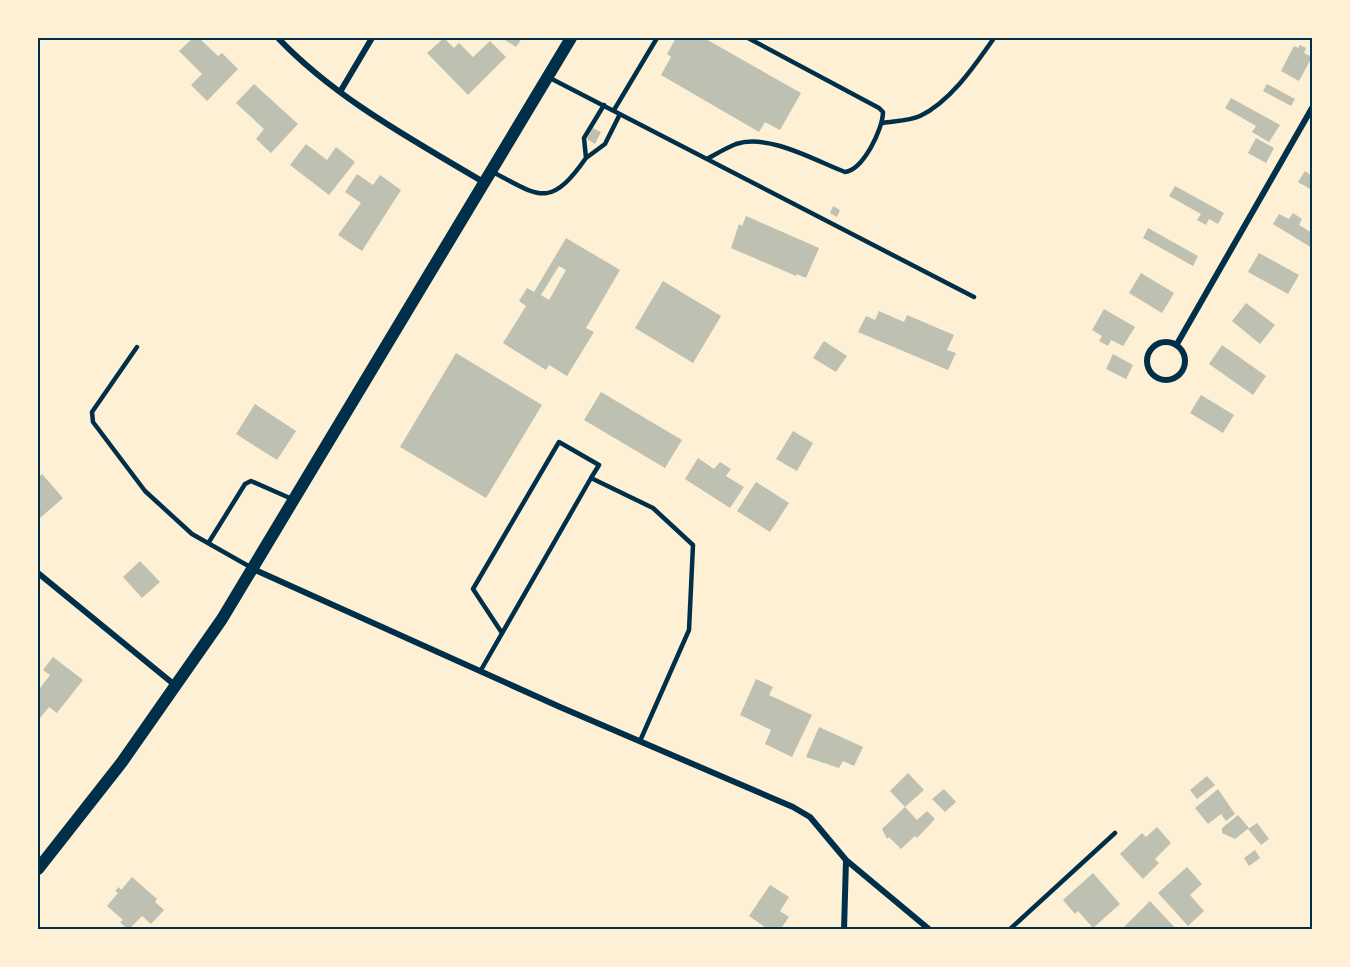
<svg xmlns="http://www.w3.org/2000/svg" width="1350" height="967" font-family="'Public Sans',sans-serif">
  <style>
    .building { fill: #bec0b2; fill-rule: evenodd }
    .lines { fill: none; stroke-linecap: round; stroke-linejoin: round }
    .service { stroke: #003049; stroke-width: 4.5 }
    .minor { stroke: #003049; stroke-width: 6 }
    .secondary { stroke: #003049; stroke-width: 12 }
    .neatline { fill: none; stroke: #003049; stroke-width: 2 }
  </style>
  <rect width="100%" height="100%" fill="#fdf0d5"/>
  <path class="building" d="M193 38H199L218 56 222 53 238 69 207 101 191 85 202 74 179 51Z
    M444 38 454 48 459 43 473 57 490 41 506 57 468 95 427 53Z
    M502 38H522L516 47Z
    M676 38H704L801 93 780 130 765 122 759 132 661 75 671 57 667 54Z
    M1300 45 1306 48 1304 53 1312 57 1299 81 1281 71 1294 46 1298 48Z
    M254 84 298 124 271 153 256 139 264 129 236 103Z
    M1267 84 1295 99 1291 106 1263 91Z
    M1231 98 1280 125 1269 142 1252 132 1256 126 1225 108Z
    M593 128 601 132 595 144 587 139Z
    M1256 138 1274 148 1266 163 1248 153Z
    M306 144 327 160 336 147 355 162 329 195 290 165Z
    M1305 171 1312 176V190L1298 182Z
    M357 174 373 185 380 175 401 190 362 251 338 235 361 203 345 192Z
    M1175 186 1224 213 1218 224 1209 219 1206 225 1197 220 1201 214 1169 196Z
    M833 206 840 210 837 217 830 213Z
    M1293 213 1302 219 1299 225 1312 233V248L1273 224 1279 214 1289 219Z
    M746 216 819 248 806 278 797 274 796 276 731 248 739 224 742 226Z
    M1148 228 1198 256 1193 266 1143 238Z
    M566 238 620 270 586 328 594 332 567 376 549 365 546 370 503 343 526 306 519 301 527 288 534 292ZM559 266 566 270 549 300 541 295Z
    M1259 253 1299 275 1288 294 1248 272Z
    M1141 273 1174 293 1162 313 1129 293Z
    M663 281 721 316 693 363 635 328Z
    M1246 303 1275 325 1260 344 1232 321Z
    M1104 309 1135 327 1123 346 1111 340 1108 346 1099 341 1102 336 1092 330Z
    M879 311 904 322 907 315 954 335 947 350 956 353 948 370 858 332 866 316 875 320Z
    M824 341 847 356 836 372 813 358Z
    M1222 345 1266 376 1253 395 1209 364Z
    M456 353 542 405 486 498 400 447Z
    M1113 354 1133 365 1126 379 1106 369Z
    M601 392 682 440 665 468 584 420Z
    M1201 395 1234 415 1223 433 1190 413Z
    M255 404 296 431 277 460 236 434Z
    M793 431 813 443 797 471 776 459Z
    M698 458 714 469 720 462 731 469 726 476 744 487 730 508 685 479Z
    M42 474 63 498 40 518 38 516V478Z
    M756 482 789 503 770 532 737 511Z
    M140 561 160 582 142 598 123 577Z
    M53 657 83 680 57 713 49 707 40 718 38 716V691L50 675 43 670Z
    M756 679 773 687 769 695 812 715 792 757 765 744 771 730 740 715Z
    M819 727 863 747 854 766 843 761 839 768 806 757Z
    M908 773 924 790 905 807 917 820 927 811 935 819 917 838 915 836 901 849 889 837 887 839 882 829 905 807 890 791Z
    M1207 776 1215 785 1197 799 1190 790Z
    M944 789 956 802 945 812 932 799Z
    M1218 789 1235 814 1226 821 1221 814 1208 824 1195 808Z
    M1238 815 1249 828 1235 839 1222 833V828Z
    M1257 823 1269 839 1261 845 1248 829Z
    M1157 827 1171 843 1155 859 1159 863 1143 879 1120 854 1142 833 1146 837Z
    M1255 850 1260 858 1249 866 1244 858Z
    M1187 867 1202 884 1190 895 1204 911 1188 926 1158 893Z
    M1093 873 1120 904 1093 928 1078 911 1075 914 1063 900Z
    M132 877 157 899 155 902 164 910 151 924 142 916 128 930 120 922 123 920 107 906 118 893 115 891 119 887 121 890Z
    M770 885 789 897 780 911 789 917 780 930H769L749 916Z
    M1150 901 1177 930H1121Z"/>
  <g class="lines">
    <path class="service" d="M548 77 974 297
      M604 105 584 138 586 158 605 144 620 114
      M614 110 657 38
      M883 123C895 121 909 121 920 116 951 101 975 65 994 38
      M707 159C716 154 726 148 736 144 768 133 816 161 845 172 863 170 883 129 883 112L879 108 748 38
      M491 171C540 197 550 209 586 158
      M137 347 92 412 93 422 145 491 192 534 252 568
      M591 478 653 508 693 545 689 630 640 741
      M209 542 245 484 251 481 292 499
      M481 670 591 478 599 465 559 442 473 589 502 633
      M1009 930 1115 833"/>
    <path class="minor" d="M278 38C336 99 413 140 485 183
      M340 92 372 38
      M1147 361a19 19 0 1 1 38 0a19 19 0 1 1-38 0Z
      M1177 344 1312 108
      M253 569 560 707 793 807 810 817 846 860 930 930
      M38 573 176 686
      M844 930 846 860"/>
    <path class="secondary" d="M38 869 122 762 222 619 571 38"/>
  </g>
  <rect width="1350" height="967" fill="none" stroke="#fdf0d5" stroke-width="78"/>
  <rect x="39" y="39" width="1272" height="889" class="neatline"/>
</svg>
